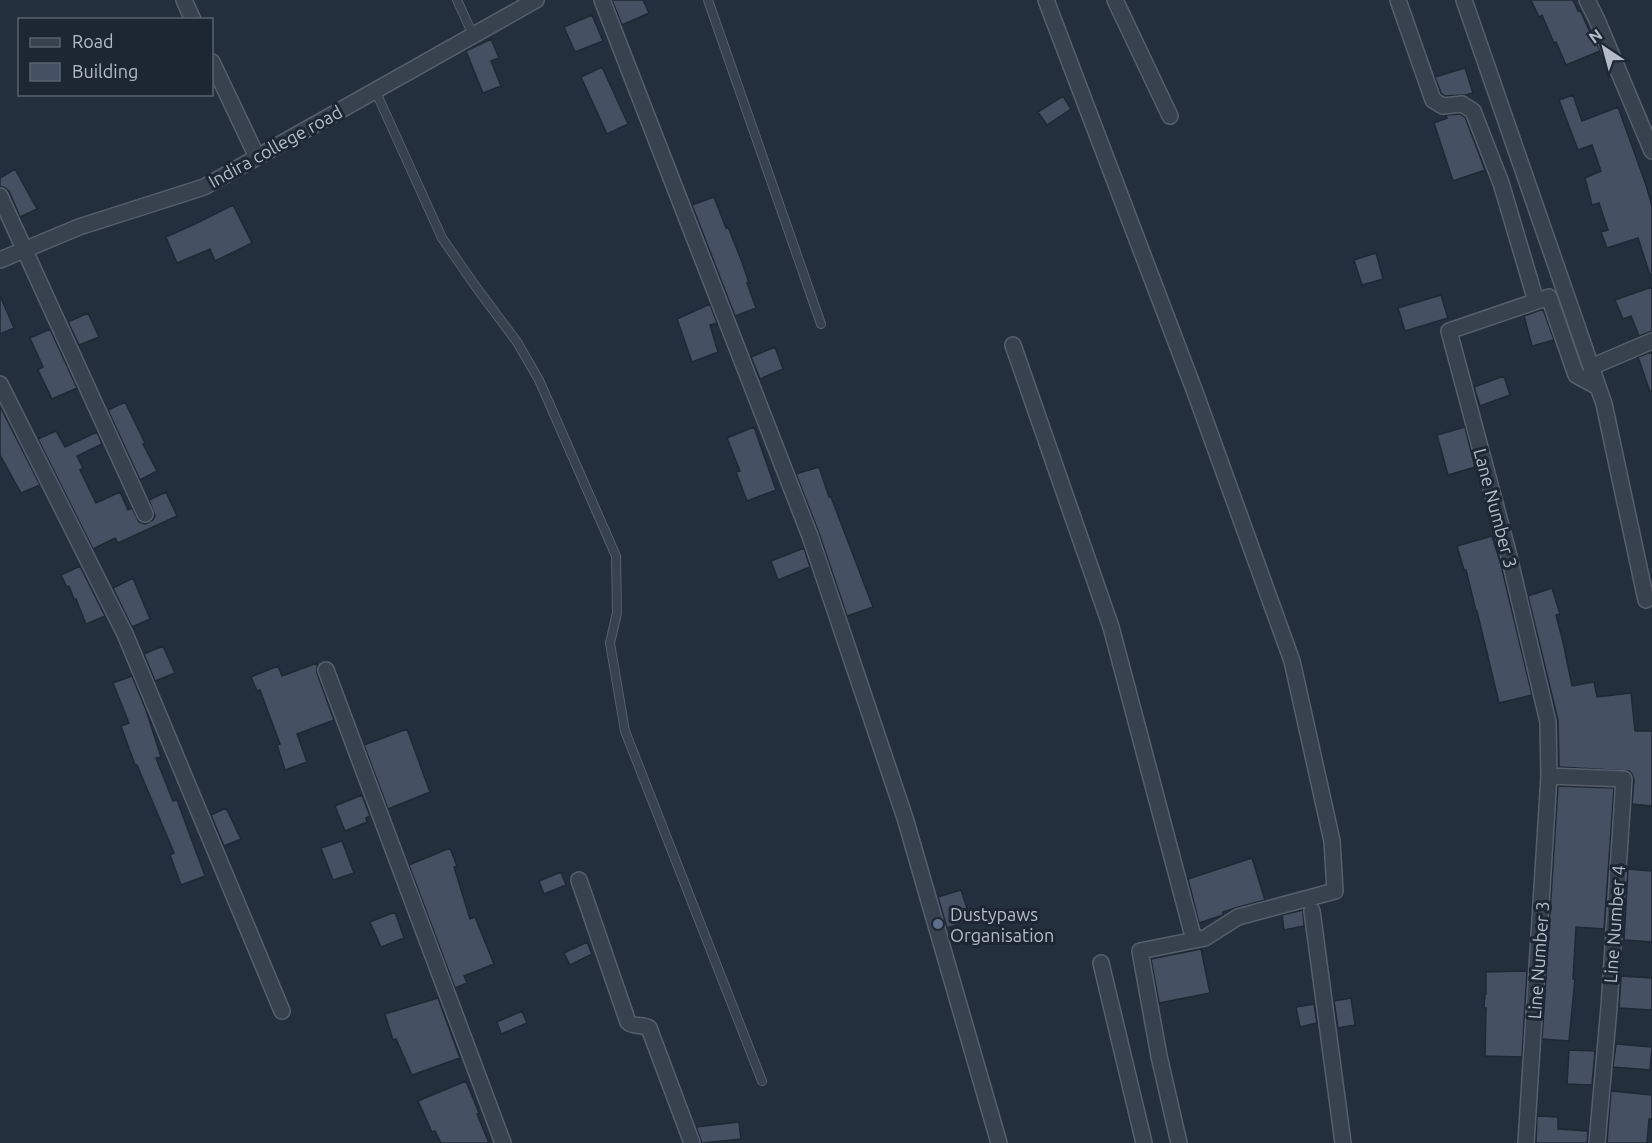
<svg xmlns="http://www.w3.org/2000/svg" width="1652" height="1143" font-family="Ubuntu,sans-serif">
  <style>
    .building { fill: #455162; stroke: #1f2835; stroke-width: 1.5 }
    .lines { fill: none; stroke-linecap: round; stroke-linejoin: round }
    .lane-casing { stroke: #565f6c; stroke-width: 10 }
    .street-casing { stroke: #565f6c; stroke-width: 18 }
    .lane { stroke: #38414e; stroke-width: 8 }
    .street { stroke: #38414e; stroke-width: 15 }
    .service-dot { fill: #5c6f8a; stroke: #1d2633; stroke-width: 2 }
    .labels { text-anchor: middle; dominant-baseline: central; stroke-width: 6; stroke-linejoin: round; paint-order: stroke }
    .street-label { font-size: 18px; fill: #b4bcc9; stroke: #1d2633 }
    .poi-label { font-size: 18px; fill: #b4bcc9; stroke: #1d2633; text-anchor: start }
  </style>
  <rect width="100%" height="100%" fill="#242f3e"/>
  <path class="building" d="M612 0H643L649 13 622 25Z
    M1531 0H1573L1578 11 1580 10 1590 32 1591 31 1600 51 1566 65 1556 42 1554 43 1542 15 1539 17Z
    M592 15 603 41 575 52 564 27Z
    M491 39 499 58 491 61 501 86 483 93 466 51Z
    M602 67 628 124 607 134 581 77Z
    M1465 68 1473 93 1465 95 1445 96 1441 93 1435 77Z
    M1573 95 1582 121 1618 107 1646 185 1652 206V274L1650 275 1638 238 1607 248 1601 232 1608 230 1599 203 1592 205 1585 178 1601 171 1592 145 1578 150 1559 100Z
    M1063 96 1071 109 1047 125 1038 112Z
    M1460 114 1465 117 1485 170 1453 181 1434 123 1447 118 1446 115Z
    M15 169 37 209 20 217 9 191 5 188 0 186V178Z
    M714 197 726 228 728 227 742 262 749 283H747L756 308 735 316 692 205Z
    M233 205 252 243 215 261 210 249 177 263 166 237 197 223Z
    M1376 253 1383 279 1362 285 1354 260Z
    M1652 287V331L1639 336 1631 316 1623 319 1615 300Z
    M1441 295 1448 318 1405 331 1398 308Z
    M0 296 14 328 0 334Z
    M710 304 717 323 710 325 718 352 692 362 677 319Z
    M1543 309 1554 340 1532 346 1524 316Z
    M88 313 99 337 79 345 68 322Z
    M50 329 77 388 52 399 38 370 43 367 30 338Z
    M775 347 783 369 760 379 751 357Z
    M1652 352V391L1650 392 1638 357Z
    M1504 376 1510 395 1480 406 1474 387Z
    M125 402 145 443 143 444 157 471 140 480 108 410Z
    M0 406 40 485 21 493 0 455Z
    M754 427 776 490 747 501 736 472 740 471 727 438Z
    M1465 427 1475 467 1448 475 1437 435Z
    M56 431 65 447 97 432 102 444 77 456 83 468 80 470 96 503 120 492 128 510 132 508 139 522 145 524 153 520 155 516 149 500 166 492 177 516 118 543 115 538 93 549 38 439Z
    M819 467 829 497H831L873 607 847 616 819 533 796 474Z
    M1492 536 1501 565 1532 695 1499 703 1477 611H1476L1466 570H1464L1457 546Z
    M804 548 810 567 778 580 771 561Z
    M80 566 105 616 86 624 76 599H74L69 586 67 587 61 575Z
    M133 578 150 619 132 627 113 588Z
    M1552 588 1560 614 1556 615 1563 642 1572 686 1594 682 1597 697 1631 693 1635 731H1652V806L1632 804 1634 779 1632 774 1629 771 1559 767 1558 720 1528 596Z
    M163 646 175 673 155 681 144 654Z
    M317 663V673L334 720 297 734 307 762 285 770 277 745 280 744 260 690 257 691 251 677 278 666 282 676Z
    M132 676 146 710 161 757 156 758 173 801 177 800 205 876 181 885 170 855 174 853 137 765H135L121 726 129 723 113 683Z
    M407 729 430 792 388 809 364 745Z
    M1558 786 1614 788 1604 929 1576 927 1573 979H1575L1569 1041 1542 1039Z
    M362 795 370 816 366 818 367 822 345 831 335 806Z
    M226 808 241 839 224 846 211 815Z
    M342 841 354 873 333 880 321 848Z
    M450 848 457 866 454 867 470 919 475 917 494 964 464 976 467 983 455 988 409 865Z
    M1252 858 1265 900 1235 908 1223 912V915L1199 923 1188 879Z
    M1628 869 1652 871V942L1624 940Z
    M561 872 566 885 544 894 539 881Z
    M961 890 971 920 947 928 938 897Z
    M1303 910 1304 926 1284 930 1282 915Z
    M395 912 404 938 381 947 370 922Z
    M587 942 592 954 570 965 564 953Z
    M1201 949 1210 993 1159 1003 1151 959Z
    M1527 971 1522 1057 1485 1056 1486 1008H1484L1485 994H1486V972Z
    M1621 976 1652 978V1010L1619 1008Z
    M438 998 460 1058 412 1075 396 1039 393 1040 385 1014Z
    M1351 998 1355 1025 1338 1028 1334 1001Z
    M1314 1004 1317 1023 1300 1027 1296 1007Z
    M522 1011 527 1023 501 1034 497 1022Z
    M1616 1044 1652 1047 1650 1070 1613 1067Z
    M1569 1050 1595 1051 1592 1085 1567 1084Z
    M466 1081 479 1113 477 1114 489 1143H441L435 1131 432 1132 418 1101Z
    M1611 1091 1652 1095V1119H1649L1647 1143H1607Z
    M1537 1116 1558 1117V1129L1588 1131 1587 1143H1536Z
    M739 1122 741 1139 702 1143 696 1127Z"/>
  <g class="lines">
    <g class="lane-casing">
      <path id="lane" d="M457 0 473 35
        M708 0 821 324
        M375 90 442 238 476 287 517 342 539 380 616 556 617 613 610 643 625 731 762 1081"/>
    </g>
    <g class="street-casing">
      <path id="street" d="M184 0 193 20
        M602 0 810 536 905 818 999 1143
        M1046 0 1195 392 1292 661 1332 841 1335 891 1238 917 1205 938 1140 951 1159 1056 1179 1143
        M1115 0 1170 116
        M1398 0 1433 100 1443 106 1462 104 1473 111 1501 183 1536 301
        M1464 0 1604 404 1646 600
        M1587 0 1597 20 1652 151
        M212 62 257 157
        M0 196 145 514
        M0 260 79 227 204 187 536 0
        M1013 345 1111 627 1194 940
        M1591 367 1652 341
        M0 384 125 634 282 1011
        M326 670 503 1143
        M1549 776 1624 779 1609 1007 1597 1143
        M579 880 628 1022C634 1028 641 1023 649 1028L692 1143
        M1312 911 1343 1143
        M1101 963 1144 1143
        M1526 1143 1549 776 1548 722 1508 552 1449 331 1549 297 1576 375 1598 387"/>
    </g>
    <use href="#lane" class="lane"/>
    <use href="#street" class="street"/>
  </g>
  <circle class="service-dot" cx="938" cy="924" r="6"/>
  <g class="labels">
    <g class="street-label">
      <text transform="translate(275 146) rotate(-29)">Indira college road</text>
      <text transform="translate(1496 508) rotate(75)">Lane Number 3</text>
      <text transform="translate(1614 924) rotate(-86)">Line Number 4</text>
      <text transform="translate(1538 960) rotate(-86)">Line Number 3</text>
    </g>
    <g class="poi-label">
      <text x="950" y="914">Dustypaws<tspan x="950" dy="21">Organisation</tspan></text>
    </g>
  </g>
  <rect x="18" y="18" width="195" height="78" fill="#1d2633" stroke="#59626f" stroke-width="1.5"/>
  <rect x="30" y="38" width="30" height="9" fill="#38414e" stroke="#59626f" stroke-width="1.5"/>
  <text x="72" y="48" font-size="18" fill="#b4bcc9">Road</text>
  <rect x="30" y="63" width="30" height="18" fill="#455162" stroke="#59626f" stroke-width="1.5"/>
  <text x="72" y="78" font-size="18" fill="#b4bcc9">Building</text>
  <g transform="translate(1604 48) rotate(324)" stroke="#1d2633" stroke-width="4.5" paint-order="stroke">
  <path d="M0-4.5L10 22L0 15L-10 22Z" fill="#b4bcc9"/>
  <text y="-9" font-size="16" font-weight="bold" text-anchor="middle" fill="#b4bcc9">N</text>
  </g>
</svg>
